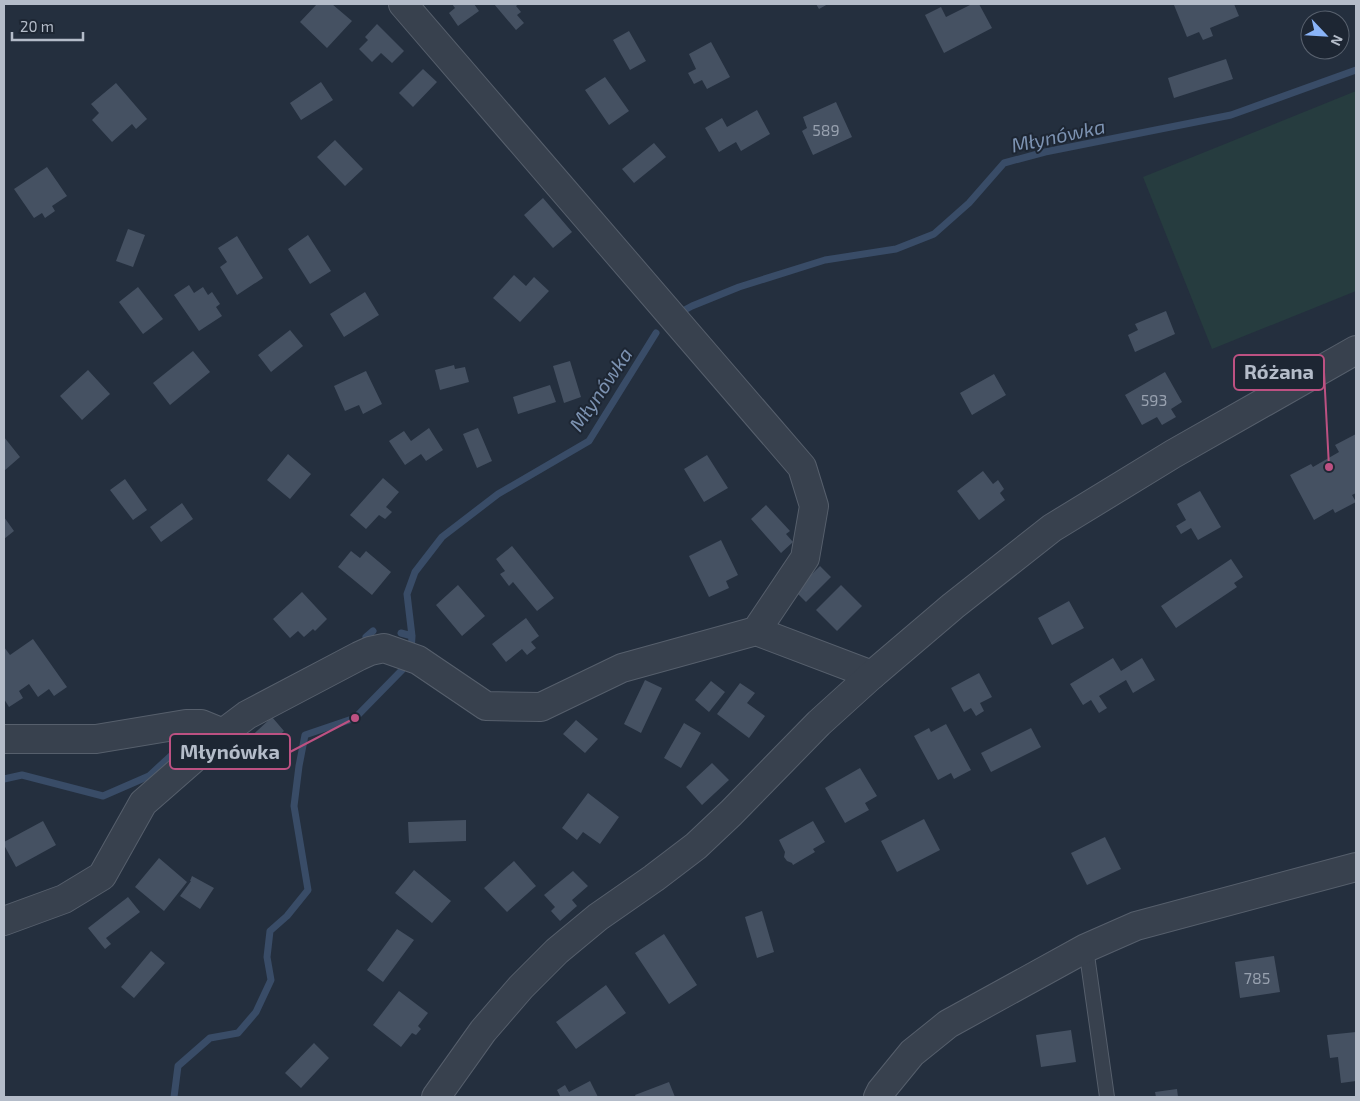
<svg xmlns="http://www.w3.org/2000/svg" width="1360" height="1101" font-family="'Exo 2',sans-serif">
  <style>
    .green { fill: #263c3f }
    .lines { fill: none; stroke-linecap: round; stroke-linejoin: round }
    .stream { stroke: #394c67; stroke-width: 7 }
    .building { fill: #455162 }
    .service-casing { stroke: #565f6c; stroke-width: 16 }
    .minor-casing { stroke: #565f6c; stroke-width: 30 }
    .tertiary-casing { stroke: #565f6c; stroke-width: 30 }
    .service { stroke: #38414e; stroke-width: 14 }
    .minor { stroke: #38414e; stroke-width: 28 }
    .tertiary { stroke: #38414e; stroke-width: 28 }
    .labels { text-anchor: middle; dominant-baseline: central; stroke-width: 4; stroke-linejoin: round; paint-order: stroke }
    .number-label { font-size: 16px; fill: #98a1af }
    .water-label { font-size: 20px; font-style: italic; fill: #7c92b1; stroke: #1d2633 }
    .leader { fill: none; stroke: #bd5182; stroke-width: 2 }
    .callout-dot { fill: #bd5182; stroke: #1d2633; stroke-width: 2 }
    .callout { fill: #1d2633; stroke: #bd5182; stroke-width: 2 }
    .callout-label { font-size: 20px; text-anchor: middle; font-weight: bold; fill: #b4bcc9 }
  </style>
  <rect width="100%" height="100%" fill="#242f3e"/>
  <path class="green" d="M1356 91V291L1212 349 1143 177Z"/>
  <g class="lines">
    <path class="stream" d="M679 313 692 306 739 287 825 260 896 249 934 234 969 203 1004 163 1045 152 1231 115 1356 70
      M401 633 412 636
      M366 637 373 631
      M411 652 412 636 407 594 415 572 442 537 498 494 589 441 656 333
      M4 779 22 775 103 796 149 776 187 741
      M174 1097 178 1066 210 1038 238 1033 256 1012 271 980 267 957 270 931 287 916 308 890 294 806 299 766 305 735 355 718 402 670 406 662"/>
  </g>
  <path class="building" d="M317 4H332L352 21 327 48 300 22Z
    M452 4H474L479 11 458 26 449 13 455 8Z
    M494 4H519L516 6 521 12 517 15 524 23 516 30Z
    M816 4H828L819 9Z
    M972 4H979L992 28 944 53 925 15 941 7 946 17Z
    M1177 4H1234L1239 16 1210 28 1213 36 1203 40 1199 32 1187 37 1174 5Z
    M377 24 404 51 392 63 381 53 372 62 359 49 368 40 365 37Z
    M629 31 646 61 630 70 613 40Z
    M711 42 730 77 707 89 702 80 694 84 688 73 696 69 689 54Z
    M1226 59 1233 79 1174 98 1168 78Z
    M423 69 437 82 413 107 399 93Z
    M605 77 629 111 609 125 585 90Z
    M321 82 333 100 301 120 290 103Z
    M116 83 147 119 136 129 132 124 112 142 92 120 99 113 91 104Z
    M836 102 852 137 813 155 802 131 807 128 803 117Z
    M757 110 770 134 741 151 736 142 719 152 705 128 722 118 727 127Z
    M335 140 363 169 345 186 317 157Z
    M654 143 666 157 634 183 622 169Z
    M47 167 67 196 52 206 55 211 45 218 42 213 34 218 14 189Z
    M543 198 572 232 553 248 524 215Z
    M128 229 145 235 133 267 116 261Z
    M308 235 331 271 310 284 288 249Z
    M237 236 263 278 237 295 220 267 227 262 218 248Z
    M514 275 526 286 534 277 549 291 520 322 493 298Z
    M189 285 194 293 203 287 208 295 212 292 220 304 216 307 222 316 199 331 174 295Z
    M138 287 163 319 143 334 119 302Z
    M365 292 379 315 344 337 330 314Z
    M1166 311 1175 334 1135 352 1128 335 1138 330 1135 324Z
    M290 330 303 346 271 372 258 355Z
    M193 351 210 372 170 405 153 383Z
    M570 361 581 397 564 403 553 366Z
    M454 365 455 369 465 367 469 382 440 390 435 370Z
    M88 370 110 394 82 420 60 396Z
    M366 371 382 404 363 414 359 405 345 411 334 386Z
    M1165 372 1182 402 1171 409 1176 417 1162 425 1157 417 1142 425 1125 395Z
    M994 374 1006 395 972 415 960 393Z
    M550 385 556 402 518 414 513 397Z
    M429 428 443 450 426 461 421 454 405 465 389 441 404 431 411 441Z
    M478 428 492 461 477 468 463 434Z
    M1356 434V493L1352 495 1356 502 1335 513 1333 509 1314 520 1290 475 1311 464 1313 467 1339 452 1335 445Z
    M4 437 20 457 4 471Z
    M288 454 311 474 290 499 267 480Z
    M707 455 728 488 704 502 684 469Z
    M983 471 993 484 998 480 1004 489 1000 493 1005 500 979 520 957 491Z
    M383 478 399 492 386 507 392 512 385 519 379 515 366 529 350 515Z
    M125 479 147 510 133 520 110 490Z
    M1200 491 1221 527 1198 540 1191 528 1181 534 1176 526 1186 520 1177 504Z
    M182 503 193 519 161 542 150 527Z
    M766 505 790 531 786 534 793 542 781 553 751 519Z
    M4 517 14 531 4 539Z
    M721 540 738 575 726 581 729 588 709 597 689 556Z
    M512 546 554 598 537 611 513 582 509 586 500 574 505 571 496 559Z
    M351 551 360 558 366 551 391 572 372 595 338 567Z
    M1231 559 1243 577 1234 583 1237 587 1176 628 1161 606Z
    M820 566 831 577 806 602 795 591Z
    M458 585 485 616 462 636 436 605Z
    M841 585 862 606 837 631 816 610Z
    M302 592 327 619 315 631 313 629 304 637 298 631 290 638 273 619Z
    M1069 601 1084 628 1052 645 1038 618Z
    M526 618 539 636 531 642 536 648 527 655 522 649 506 662 492 644Z
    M33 639 67 687 54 696 49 689 38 697 29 684 19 691 23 698 9 707 4 699V647L10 655Z
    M1113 658 1121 671 1142 658 1155 680 1133 693 1126 680 1099 696 1107 708 1099 713 1091 700 1083 705 1070 684Z
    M979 673 992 697 980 703 984 711 976 716 971 708 964 712 951 688Z
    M645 680 662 688 641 733 624 724Z
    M711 681 725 692 709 712 695 700Z
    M740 683 755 693 747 703 765 716 749 738 717 714Z
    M272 717 284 731 267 747 268 748 259 757 245 742Z
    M576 720 598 739 585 753 563 734Z
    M684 723 701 733 681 768 664 758Z
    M946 724 971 770 954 779 951 773 938 780 914 736 929 728 931 732Z
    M1031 728 1041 747 991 772 981 753Z
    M712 763 729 780 702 805 686 787Z
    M860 768 877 796 865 803 869 810 845 823 825 788Z
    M588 793 619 817 600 844 583 832 577 840 562 828Z
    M924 819 940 850 897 872 881 841Z
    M466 820V841L409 843 408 822Z
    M43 821 56 845 16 867 4 845V842Z
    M813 821 825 842 813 849 815 852 793 865 792 863 787 861 784 857 785 852 779 840Z
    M1105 837 1121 869 1087 885 1071 853Z
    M159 858 187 882 164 911 135 887Z
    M514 861 536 886 507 912 484 888Z
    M414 870 451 901 432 923 395 893Z
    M573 871 588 886 572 900 577 906 560 921 551 911 555 907 544 895Z
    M192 876 214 888 200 909 180 896 191 881H190Z
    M128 897 140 912 106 938 111 944 105 949 88 928Z
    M762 911 774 952 757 958 745 917Z
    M397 929 414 940 383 982 367 970Z
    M664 934 697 985 669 1004 635 953Z
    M151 951 165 963 134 998 121 987Z
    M1274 956 1280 992 1240 998 1235 962Z
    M606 985 626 1013 576 1049 556 1022Z
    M399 991 428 1013 418 1026 421 1029 416 1035 412 1033 401 1047 373 1025Z
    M1071 1030 1076 1062 1041 1067 1036 1035Z
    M1356 1032V1081L1341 1083 1338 1057 1330 1058 1327 1035Z
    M314 1043 329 1058 301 1088 285 1073Z
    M590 1081 598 1097H557L560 1096 557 1090 565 1085 569 1092Z
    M669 1082 675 1097H636L635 1095Z
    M1177 1089 1178 1097H1156L1155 1092Z"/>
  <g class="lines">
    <g class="service-casing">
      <path id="service" d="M1086 948 1107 1097"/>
    </g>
    <g class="minor-casing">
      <path id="minor" d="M403 4 802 467 814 506 805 558 756 631 872 675
        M4 739H96L186 724H201L223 733 247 715 359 656 370 651 384 648 418 660 486 706 541 707 622 668 756 631
        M4 921 64 899 102 876 143 803 223 733
        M878 1097 881 1091 912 1053 948 1024 1086 948 1136 926 1356 867"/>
    </g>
    <g class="tertiary-casing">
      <path id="tertiary" d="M436 1097 483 1031 521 987 557 951 598 917 654 878 696 846 731 813 819 723 872 675 953 606 1052 528 1173 454 1356 350"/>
    </g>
    <use href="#service" class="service"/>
    <use href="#minor" class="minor"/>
    <use href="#tertiary" class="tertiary"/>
  </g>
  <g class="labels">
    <g class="number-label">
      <text x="826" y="129">589</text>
      <text x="1154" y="399">593</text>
      <text x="1257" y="977">785</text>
    </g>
    <g class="water-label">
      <text transform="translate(1058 135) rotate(-12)">Młynówka</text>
      <text transform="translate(600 389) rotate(-56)">Młynówka</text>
    </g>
  </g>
  <path class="leader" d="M1329 467L1324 372M355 718L290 752"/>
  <g class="callout-dot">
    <circle cx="1329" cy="467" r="5"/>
    <circle cx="355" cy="718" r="5"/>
  </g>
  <g class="callout">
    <rect x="1234" y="355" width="90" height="35" rx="5"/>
    <rect x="170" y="734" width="120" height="35" rx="5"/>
  </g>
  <g class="callout-label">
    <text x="1279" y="379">Różana</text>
    <text x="230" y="759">Młynówka</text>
  </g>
  <rect width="1360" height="1101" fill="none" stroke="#b4bcc9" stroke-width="10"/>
  <g transform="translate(1325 35) rotate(115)"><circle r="24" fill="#1d2633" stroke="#59626f"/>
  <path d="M0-4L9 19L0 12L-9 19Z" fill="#8ab4f8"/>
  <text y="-8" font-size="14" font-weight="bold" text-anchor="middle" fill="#b4bcc9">N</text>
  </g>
  <path d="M12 32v8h71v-8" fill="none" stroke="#b4bcc9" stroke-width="2.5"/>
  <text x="20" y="32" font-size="15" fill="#b4bcc9" stroke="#1d2633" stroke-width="4" paint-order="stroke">20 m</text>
</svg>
